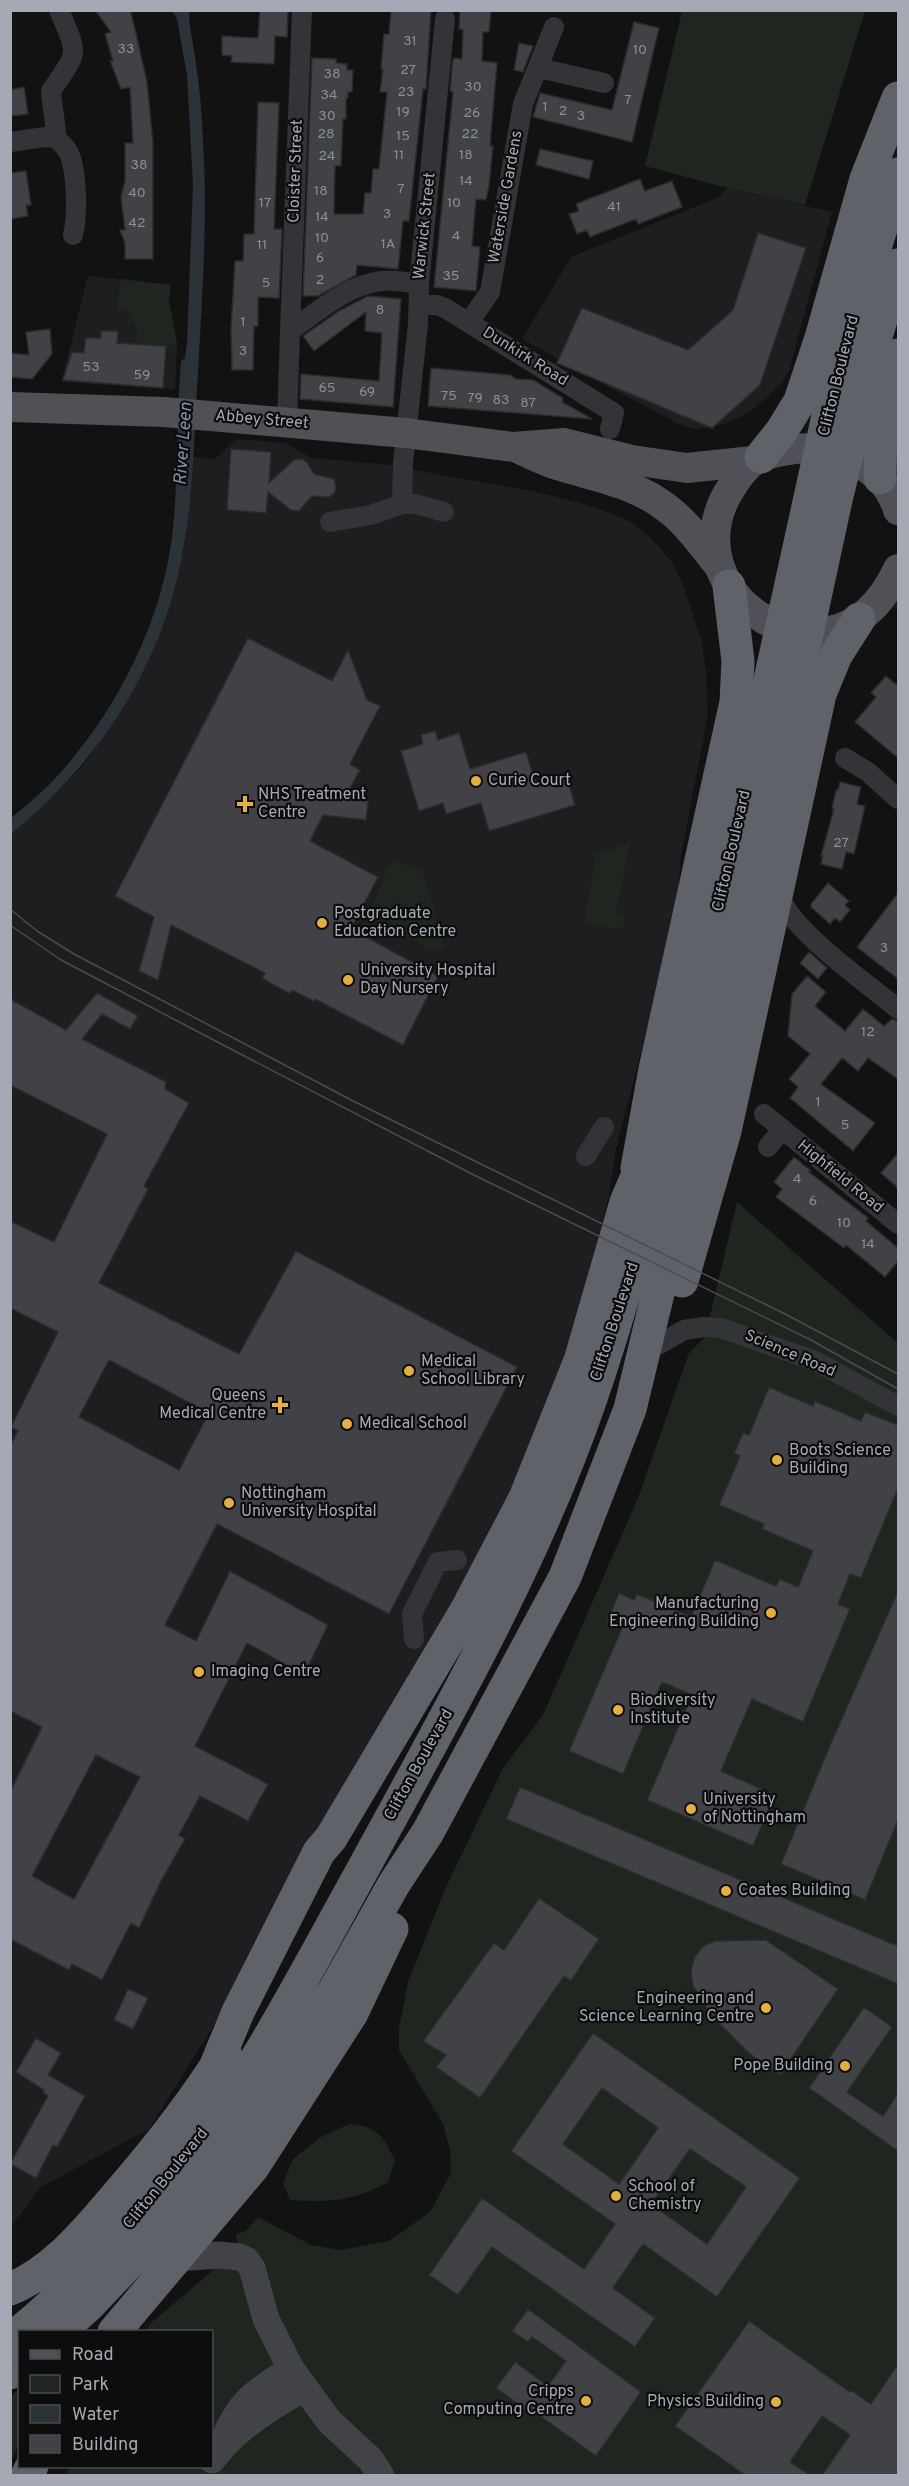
<svg xmlns="http://www.w3.org/2000/svg" width="909" height="2486" font-family="Overpass,sans-serif">
  <style>
    .built { fill: #1e1e20 }
    .green { fill: #1e261f }
    .water { fill: #2b3238 }
    .building { fill: #414246; stroke: #2c2c2f; stroke-width: 1.5; fill-rule: evenodd }
    .lines { fill: none; stroke-linecap: round; stroke-linejoin: round }
    .street { stroke: #333438; stroke-width: 20 }
    .secondary { stroke: #414348; stroke-width: 27 }
    .primary { stroke: #4f5157; stroke-width: 30 }
    .highway { stroke: #606269; stroke-width: 33 }
    .tram { stroke: #4a4c51; stroke-width: 1.5 }
    .highway-bridge { stroke: #606269; stroke-width: 33 }
    .poi-dot { fill: #e6af37; stroke: #0d0d0e; stroke-width: 2 }
    .labels { text-anchor: middle; dominant-baseline: central; stroke-width: 4.5; stroke-linejoin: round; paint-order: stroke }
    .number-label { font-size: 14px; fill: #8b8f98 }
    .street-label { font-size: 16px; fill: #a4a9b3; stroke: #0d0d0e }
    .poi-label { font-size: 16px; fill: #a4a9b3; stroke: #0d0d0e; text-anchor: start }
    .water-label { font-size: 18px; font-style: italic; fill: #7d95ad; stroke: #0d0d0e }
  </style>
  <rect width="100%" height="100%" fill="#121213"/>
  <path class="built" d="M727 188 832 212 789 371 780 385 750 412 724 424 707 428 694 429 678 424 522 339 571 257 719 197Z
    M88 276 171 285 169 301 177 344 175 389 61 382Z
    M236 439 286 443 312 458 381 464 537 492 573 501 611 513 631 522 652 539 672 562 682 582 702 643 706 673 708 715 680 861 679 886 667 951 616 1149 609 1196 578 1316 521 1495 251 1966 149 2129 41 2187 11 2226V834L54 795 83 766 128 700 146 667 173 593 185 543 192 457 215 459Z"/>
  <path class="green" d="M682 11H865L805 205 727 188 645 166Z
    M121 279 171 285 169 301 177 344 169 346 137 344V328L128 310 117 308Z
    M630 842 616 914 626 916 623 928 617 929 584 923 596 855Z
    M391 861 422 870 444 943 442 949 434 951 368 917Z
    M737 1202 898 1343V2475L66 2476 69 2467 212 2466V2332L145 2331 152 2322 211 2272 237 2242 236 2234 246 2231 258 2217 311 2245 340 2250 389 2241 430 2212 451 2173 450 2150 443 2124 399 2050V2028L408 1982 445 1889 503 1768 543 1715 638 1498 689 1353 705 1337Z
    M349 2124C377 2126 384 2136 395 2161L388 2182C355 2201 327 2203 290 2200L283 2183 293 2159 321 2137Z
    M19 2389V2444L11 2460V2396Z"/>
  <path class="water" d="M172 11H189C189 29 194 46 196 64 200 90 202 116 203 141 208 219 202 296 198 373 194 430 194 489 184 545 164 664 103 758 11 834V818C28 804 46 789 61 772 117 709 161 623 172 537 179 479 176 420 181 361L185 358 187 343 193 185 187 75 177 19Z"/>
  <path class="building" d="M95 10H130L134 25 147 82 153 143V259H125V243L120 230H125L121 197 125 181V143H133L130 87 121 89 110 61H113L105 34 111 32Z
    M260 10H288L287 37 275 36 274 64 231 62 232 56 222 55V36L258 38Z
    M391 10H431L426 89H423L409 221H403L398 269 357 265 356 275 318 296H303L312 58 336 59V63L347 64V70H353L352 92H348V98H346V119H343L341 166H335L334 214H363L365 193H371L373 169H379L387 92H380L383 69H381L384 34H389Z
    M460 10H491L489 32H483L482 61 497 63 490 146H493L489 186 486 200 476 199 472 246 480 247 476 291 434 287 453 92 450 91 453 58 462 59 463 30 459 29Z
    M634 22 659 28 632 142 533 117 540 93 612 110Z
    M519 43 533 46 523 72 514 70Z
    M24 87 28 114 10 116V90Z
    M258 102 279 103 274 229H282L279 298 258 297V326H254L253 370H232L231 329 235 261H243L244 234H254Z
    M540 149 593 161 589 179 536 165Z
    M26 171 31 205H26L28 216 10 219V173Z
    M640 179 645 191 672 181 682 207 638 224 636 219 590 237 587 230 577 234 569 214 579 211 576 204Z
    M758 233 806 248 760 385 712 428 557 363 582 308 688 350 733 310Z
    M368 296 401 299 393 407 300 399 301 374 379 381 382 333 365 331 366 312 314 351 303 336 339 311Z
    M50 329 52 354 32 379 10 377V353L29 355 26 332Z
    M101 331H118L117 343 166 346 163 388 63 380 72 352 84 353 86 338H101Z
    M431 368 510 375 516 379 533 380 563 398 562 402 592 419 428 406Z
    M231 449 271 452 269 483 294 460 303 459 308 464 314 474 334 479 336 487 335 492 329 497 312 496 299 511 291 510 268 492 266 513 227 510Z
    M248 638 332 681 348 650 367 700 380 706 350 764 360 770 344 799 368 801 366 820 323 815 310 841 378 877 351 929 438 976 403 1045 315 999 314 1001 292 990 290 994 262 978 265 973 171 925 158 980 139 971 154 917 115 896Z
    M886 676 898 686V758L855 722 876 697 871 693Z
    M435 731 438 740 459 733 470 769 526 752 537 787 567 778 575 805 489 831 481 803 446 814 443 803 419 811 401 751 423 744 421 735Z
    M840 782 861 787 857 804 865 806 854 854 846 852 842 869 821 864 823 856H821L834 809 832 808 836 790H838Z
    M828 883 849 901 845 905 850 910 840 922 835 918 830 924 811 907V904Z
    M898 893V979L857 947Z
    M809 952 827 968 818 979 800 963Z
    M807 976 826 992 815 1006 845 1031 863 1009 884 1026 892 1019 898 1021V1079L868 1058 858 1071 842 1058 821 1084 875 1123 853 1151 790 1098 798 1087 789 1079 810 1054 788 1036 792 994Z
    M97 993 138 1016 130 1029 102 1014 82 1039 166 1082 165 1089 189 1103 144 1186 148 1189 99 1283 239 1354 296 1251 517 1367 389 1614 217 1524 165 1625 196 1641 230 1571 328 1625 304 1675 247 1643 195 1746 268 1784 248 1821 200 1796 179 1835 185 1839 161 1881 139 1928 131 1923 102 1980 72 1964 69 1970 10 1939V1792L42 1727 10 1711V1446L18 1431 11 1427 58 1332 10 1308V1221L54 1242 107 1134 10 1085V999L66 1030ZM109 1360 209 1413 179 1470 79 1417ZM96 1755 140 1777 74 1899 32 1876Z
    M898 1153V1188L881 1173Z
    M794 1157 811 1171 809 1172 868 1218 866 1221 898 1248V1261L885 1277 846 1245 844 1248 776 1197 782 1189 774 1182Z
    M769 1387 813 1406 815 1401 861 1421 865 1412 898 1425V1488L861 1578 850 1574 838 1604 850 1609 803 1722 752 1699 721 1771 775 1795 753 1846 647 1800 692 1695 662 1682 623 1774 569 1751 622 1628 607 1622 619 1593 634 1600 637 1594 691 1617 715 1560 776 1586 780 1579 798 1587 813 1551 762 1529 764 1524 719 1505 740 1456 734 1453 743 1433 749 1435Z
    M898 1591V1820L865 1900 781 1864 828 1750Z
    M520 1787 898 1946V1984L506 1819Z
    M539 1898 599 1939 571 1981 564 1976 480 2098 436 2067 446 2055 423 2041 494 1943 504 1950Z
    M766 1940 838 1989 780 2075 750 2054 712 2016 693 1986 691 1971 694 1958 703 1946 715 1941Z
    M128 1989 148 1998 133 2029 114 2020Z
    M864 2007 892 2027 847 2092 883 2116 898 2093V2151L809 2088Z
    M593 2033 800 2178 717 2297 643 2244 613 2288 655 2318 635 2347 492 2247 458 2295 429 2275 482 2198 584 2269 615 2224 511 2151ZM602 2088 658 2128 619 2184 563 2144ZM690 2149 746 2187 707 2244 651 2204Z
    M36 2038 61 2053 48 2075 85 2096 57 2147 53 2145 36 2178 10 2164 48 2096 43 2092 44 2090 16 2072Z
    M528 2309 641 2392 596 2456 526 2406 525 2409 496 2388 515 2362 548 2386 566 2361 532 2337 528 2342 512 2331Z
    M749 2321 850 2392 851 2390 871 2404 898 2364V2475H822L850 2435 822 2416 790 2462 810 2475H745L675 2426Z"/>
  <g class="lines">
    <path class="street" d="M59 10C79 58 79 49 51 91 52 107 56 122 56 138 60 142 66 147 69 153 77 172 78 215 73 235
      M539 68 604 83
      M10 142 45 137 56 138
      M419 305H437L445 308 614 413 610 429
      M469 322 490 292 523 104 554 27
      M290 331 302 10
      M287 422 290 331C317 312 347 285 381 281 393 280 407 282 419 284
      M402 504 403 463 418 324 419 284 445 19
      M330 522 371 515 402 504H416L444 512
      M845 758 868 772 898 799
      M779 893C789 930 867 983 898 1009
      M764 1114 898 1224
      M768 1147 782 1129
      M586 1156 604 1127
      M658 1345 684 1330 704 1327 721 1328 815 1361 898 1406
      M414 1639 412 1614 438 1562 457 1560"/>
    <path class="secondary" d="M177 2258 219 2255 239 2257 246 2260 252 2268 266 2319 291 2369 329 2421 371 2460 381 2476
      M224 2440C239 2400 256 2392 291 2369
      M212 2460C235 2429 269 2407 303 2389"/>
    <path class="primary" d="M10 407 164 412 406 433 513 447 564 443 632 460 687 468 753 461
      M519 449C531 454 544 461 557 465 595 477 636 483 668 509 688 524 704 548 720 567
      M898 510C890 483 871 468 847 456 830 448 812 447 794 449 781 451 766 453 755 460 745 467 737 478 731 488 687 555 741 634 817 632 857 631 883 602 898 569"/>
    <path class="highway" d="M850 328 898 174
      M876 336 898 265
      M761 457 781 432 800 401 821 338 866 179 898 98
      M880 478 881 428 898 355
      M637 1168 655 1069 736 702 738 661 729 586
      M682 1281 725 1131 820 694 836 655 859 619
      M214 2070 238 2012 319 1852 331 1838 467 1609 525 1498 580 1361 626 1202 635 1181
      M10 2289C57 2270 91 2225 123 2188 160 2145 195 2100 225 2052
      M20 2332C111 2256 196 2156 258 2056 295 1995 328 1932 363 1869 445 1718 532 1568 589 1404 629 1289 658 1171 686 1052 710 951 734 850 755 748
      M59 2332 90 2304 163 2227 226 2150 266 2095 334 1991 394 1884 428 1832 565 1577 630 1409 707 1091 781 754
      M114 2332 253 2167 352 2013 392 1929
      M10 2373 20 2366
      M27 2476 32 2466"/>
    <path class="tram" d="M10 909 37 931 74 954 355 1102 787 1315 898 1374
      M10 925 61 960 227 1047 472 1174 811 1340 898 1389"/>
    <path class="highway-bridge" d="M755 748 829 411 850 328
      M781 754 836 500 876 336
      M10 2337 20 2346"/>
  </g>
  <g class="poi-dot">
    <circle cx="476" cy="781" r="6"/>
    <path d="M242 795h6v6h6v6h-6v6h-6v-6h-6v-6h6z"/>
    <circle cx="322" cy="923" r="6"/>
    <circle cx="348" cy="980" r="6"/>
    <circle cx="409" cy="1371" r="6"/>
    <path d="M277 1396h6v6h6v6h-6v6h-6v-6h-6v-6h6z"/>
    <circle cx="347" cy="1424" r="6"/>
    <circle cx="777" cy="1460" r="6"/>
    <circle cx="229" cy="1503" r="6"/>
    <circle cx="771" cy="1613" r="6"/>
    <circle cx="199" cy="1672" r="6"/>
    <circle cx="618" cy="1710" r="6"/>
    <circle cx="691" cy="1809" r="6"/>
    <circle cx="726" cy="1891" r="6"/>
    <circle cx="766" cy="2008" r="6"/>
    <circle cx="845" cy="2066" r="6"/>
    <circle cx="616" cy="2196" r="6"/>
    <circle cx="586" cy="2401" r="6"/>
    <circle cx="776" cy="2402" r="6"/>
  </g>
  <g class="labels">
    <g class="number-label">
      <text x="410" y="41">31</text>
      <text x="126" y="49">33</text>
      <text x="640" y="50">10</text>
      <text x="408" y="70">27</text>
      <text x="332" y="74">38</text>
      <text x="473" y="87">30</text>
      <text x="406" y="92">23</text>
      <text x="329" y="95">34</text>
      <text x="628" y="100">7</text>
      <text x="545" y="107">1</text>
      <text x="563" y="111">2</text>
      <text x="403" y="112">19</text>
      <text x="472" y="113">26</text>
      <text x="327" y="116">30</text>
      <text x="581" y="116">3</text>
      <text x="326" y="134">28</text>
      <text x="470" y="134">22</text>
      <text x="403" y="136">15</text>
      <text x="399" y="155">11</text>
      <text x="466" y="155">18</text>
      <text x="327" y="156">24</text>
      <text x="139" y="165">38</text>
      <text x="466" y="181">14</text>
      <text x="401" y="189">7</text>
      <text x="321" y="191">18</text>
      <text x="137" y="193">40</text>
      <text x="265" y="203">17</text>
      <text x="454" y="203">10</text>
      <text x="614" y="207">41</text>
      <text x="387" y="214">3</text>
      <text x="322" y="217">14</text>
      <text x="137" y="223">42</text>
      <text x="456" y="236">4</text>
      <text x="322" y="238">10</text>
      <text x="388" y="244">1A</text>
      <text x="262" y="245">11</text>
      <text x="320" y="258">6</text>
      <text x="451" y="276">35</text>
      <text x="320" y="280">2</text>
      <text x="266" y="283">5</text>
      <text x="380" y="310">8</text>
      <text x="243" y="322">1</text>
      <text x="243" y="351">3</text>
      <text x="91" y="367">53</text>
      <text x="142" y="375">59</text>
      <text x="327" y="388">65</text>
      <text x="367" y="392">69</text>
      <text x="449" y="396">75</text>
      <text x="475" y="398">79</text>
      <text x="501" y="400">83</text>
      <text x="528" y="403">87</text>
      <text x="841" y="843">27</text>
      <text x="884" y="948">3</text>
      <text x="868" y="1032">12</text>
      <text x="818" y="1102">1</text>
      <text x="845" y="1125">5</text>
      <text x="797" y="1179">4</text>
      <text x="813" y="1201">6</text>
      <text x="844" y="1223">10</text>
      <text x="868" y="1244">14</text>
    </g>
    <g class="street-label">
      <text transform="translate(296 171) rotate(-88)">Cloister Street</text>
      <text transform="translate(506 197) rotate(-80)">Waterside Gardens</text>
      <text transform="translate(425 226) rotate(-84)">Warwick Street</text>
      <text transform="translate(525 357) rotate(32)">Dunkirk Road</text>
      <text transform="translate(839 376) rotate(-76)">Clifton Boulevard</text>
      <text transform="translate(262 420) rotate(5)">Abbey Street</text>
      <text transform="translate(732 851) rotate(-77)">Clifton Boulevard</text>
      <text transform="translate(840 1177) rotate(39)">Highfield Road</text>
      <text transform="translate(615 1322) rotate(-72)">Clifton Boulevard</text>
      <text transform="translate(790 1354) rotate(23)">Science Road</text>
      <text transform="translate(419 1765) rotate(-61)">Clifton Boulevard</text>
      <text transform="translate(166 2179) rotate(-51)">Clifton Boulevard</text>
    </g>
    <g class="poi-label">
      <text x="488" y="781">Curie Court</text>
      <text x="258" y="795">NHS Treatment<tspan x="258" dy="18">Centre</tspan></text>
      <text x="334" y="914">Postgraduate<tspan x="334" dy="18">Education Centre</tspan></text>
      <text x="360" y="971">University Hospital<tspan x="360" dy="18">Day Nursery</tspan></text>
      <text x="421" y="1362">Medical<tspan x="421" dy="18">School Library</tspan></text>
      <text x="266" y="1396" text-anchor="end">Queens<tspan x="266" dy="18">Medical Centre</tspan></text>
      <text x="359" y="1424">Medical School</text>
      <text x="789" y="1451">Boots Science<tspan x="789" dy="18">Building</tspan></text>
      <text x="241" y="1494">Nottingham<tspan x="241" dy="18">University Hospital</tspan></text>
      <text x="759" y="1604" text-anchor="end">Manufacturing<tspan x="759" dy="18">Engineering Building</tspan></text>
      <text x="211" y="1672">Imaging Centre</text>
      <text x="630" y="1701">Biodiversity<tspan x="630" dy="18">Institute</tspan></text>
      <text x="703" y="1800">University<tspan x="703" dy="18">of Nottingham</tspan></text>
      <text x="738" y="1891">Coates Building</text>
      <text x="754" y="1999" text-anchor="end">Engineering and<tspan x="754" dy="18">Science Learning Centre</tspan></text>
      <text x="833" y="2066" text-anchor="end">Pope Building</text>
      <text x="628" y="2187">School of<tspan x="628" dy="18">Chemistry</tspan></text>
      <text x="574" y="2392" text-anchor="end">Cripps<tspan x="574" dy="18">Computing Centre</tspan></text>
      <text x="764" y="2402" text-anchor="end">Physics Building</text>
    </g>
    <g class="water-label">
      <text transform="translate(184 444) rotate(-86)">River Leen</text>
    </g>
  </g>
  <rect width="909" height="2486" fill="none" stroke="#a4a9b3" stroke-width="24"/>
  <rect x="18" y="2330" width="195" height="138" fill="#0d0d0e" stroke="#494b50" stroke-width="1.5"/>
  <rect x="30" y="2350" width="30" height="9" fill="#4f5157" stroke="#494b50" stroke-width="1.5"/>
  <text x="72" y="2360" font-size="18" fill="#a4a9b3">Road</text>
  <rect x="30" y="2375" width="30" height="18" fill="#1e261f" stroke="#494b50" stroke-width="1.5"/>
  <text x="72" y="2390" font-size="18" fill="#a4a9b3">Park</text>
  <rect x="30" y="2405" width="30" height="18" fill="#2b3238" stroke="#494b50" stroke-width="1.5"/>
  <text x="72" y="2420" font-size="18" fill="#a4a9b3">Water</text>
  <rect x="30" y="2435" width="30" height="18" fill="#414246" stroke="#494b50" stroke-width="1.5"/>
  <text x="72" y="2450" font-size="18" fill="#a4a9b3">Building</text>
</svg>
